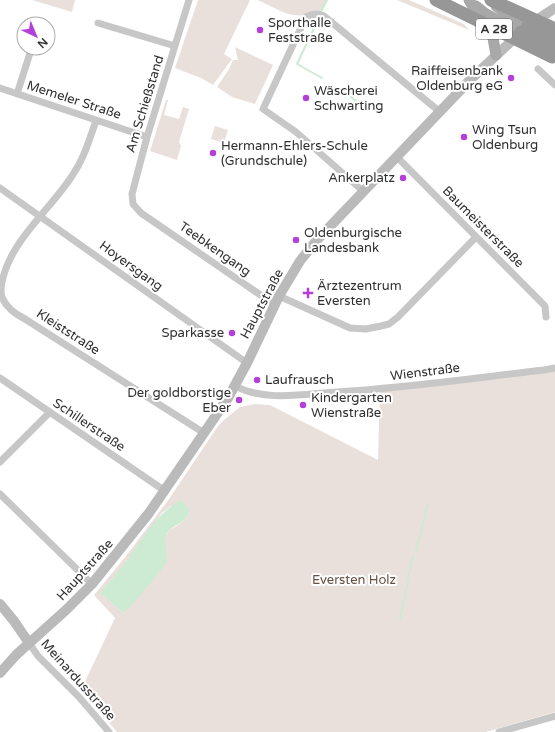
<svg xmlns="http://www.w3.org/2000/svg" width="555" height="732" font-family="'Varela Round',sans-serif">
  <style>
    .green { fill: #e9e0dc; fill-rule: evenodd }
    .water { fill: #cdead3 }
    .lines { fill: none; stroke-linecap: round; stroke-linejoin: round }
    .stream { stroke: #cdead3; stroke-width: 2 }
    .street { stroke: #c7c7c7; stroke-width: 7 }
    .secondary { stroke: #bababa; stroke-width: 10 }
    .primary { stroke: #a8a8a8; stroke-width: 11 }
    .highway { stroke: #979797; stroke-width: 13 }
    .highway-bridge { stroke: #979797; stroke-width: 13 }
    .poi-dot { fill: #b440d9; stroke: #fff; stroke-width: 1.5 }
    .labels { text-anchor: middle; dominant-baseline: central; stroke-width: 4; stroke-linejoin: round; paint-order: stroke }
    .shield { fill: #fff; stroke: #6e6e6e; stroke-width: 1 }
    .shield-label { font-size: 12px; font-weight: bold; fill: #303030 }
    .poi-label { font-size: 13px; fill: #303030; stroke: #fff; text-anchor: start }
    .street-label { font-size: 13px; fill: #303030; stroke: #fff }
    .park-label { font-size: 13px; fill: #694f40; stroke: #fff }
  </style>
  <rect width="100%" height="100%" fill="#fff"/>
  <path class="green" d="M32 0H75L72 12Z
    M198 0H250L224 54 232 59 213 85 201 78 175 68Z
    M258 0H327L320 13C291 20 283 12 258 0Z
    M397 0H409L464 24 469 30Z
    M235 47 273 65 255 104 232 97 217 87 229 69 233 60H238Z
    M166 100H168L164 115 179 119 183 107 189 109 179 142 181 146 177 160 150 151Z
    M215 126 228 130 224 143 211 139Z
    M555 368V712L486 732H117L81 690 115 618 94 595 126 556 169 499 218 426 225 419 240 407 254 404 270 405 378 460 380 389ZM171 506 189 513C185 522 177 526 169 530L124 613 101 593 127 561 162 513Z"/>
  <path class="water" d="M181 500 189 509C189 524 174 523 167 533 162 541 170 554 166 563 164 567 159 571 157 575 146 588 136 601 124 613L100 593C109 582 119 571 128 559 144 537 157 513 181 500Z"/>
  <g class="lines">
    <path class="stream" d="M322 10 327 0
      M319 18 297 64 322 78
      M338 87 365 108
      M416 551 428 504
      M400 619 413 556"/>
    <path class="street" d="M189 0 147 137 132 194 133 204 141 213 275 305
      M98 23 175 46
      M538 69 555 85
      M0 88 147 137
      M17 94 30 53
      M96 121C89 140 84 159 72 176 50 210 10 241 2 282 1 287 0 292 2 297 6 308 15 314 25 319L204 433
      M397 157 545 306 546 317
      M0 188 247 363
      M364 192 296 132 263 109 306 17C312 14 318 12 324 16L440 112
      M279 296 350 328 366 329 381 326 389 324 398 317 476 237
      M0 378 165 491
      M235 386C265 402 304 394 337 392 406 388 475 378 544 370L555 368
      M0 462 50 412
      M0 494 92 584
      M29 643 38 656 79 697 109 732
      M499 732 555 716"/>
    <path class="secondary" d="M532 23 555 8
      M0 604 14 621 29 643
      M0 673 16 655 66 610 92 584 149 513 228 398 247 363 279 296 300 261 316 241 472 78 518 35"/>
    <path class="primary" d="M469 0 493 38 496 55
      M476 6 486 14 521 32
      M496 6 528 26"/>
    <path class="highway" d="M528 26 555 39
      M521 32 555 52"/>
    <path class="highway-bridge" d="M436 0 552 57
      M491 0 555 29"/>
  </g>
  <g class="poi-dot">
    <circle cx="260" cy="30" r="4"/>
    <circle cx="511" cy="78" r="4"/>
    <circle cx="306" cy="98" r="4"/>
    <circle cx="464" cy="137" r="4"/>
    <circle cx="213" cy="153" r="4"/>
    <circle cx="403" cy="178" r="4"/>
    <circle cx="296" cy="240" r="4"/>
    <path d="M306 287h4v4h4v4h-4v4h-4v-4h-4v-4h4z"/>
    <circle cx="232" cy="333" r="4"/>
    <circle cx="257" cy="380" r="4"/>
    <circle cx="239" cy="400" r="4"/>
    <circle cx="303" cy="405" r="4"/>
  </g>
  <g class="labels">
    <rect class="shield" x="476" y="19" width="36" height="20" rx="3"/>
    <g class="shield-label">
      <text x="494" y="29">A 28</text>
    </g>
    <g class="poi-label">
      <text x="268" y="23">Sporthalle<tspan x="268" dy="15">Feststraße</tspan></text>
      <text x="503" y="71" text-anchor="end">Raiffeisenbank<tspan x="503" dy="15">Oldenburg eG</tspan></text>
      <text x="314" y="91">Wäscherei<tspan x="314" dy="15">Schwarting</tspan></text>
      <text x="472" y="130">Wing Tsun<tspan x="472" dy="15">Oldenburg</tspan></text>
      <text x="221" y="146">Hermann-Ehlers-Schule<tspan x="221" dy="15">(Grundschule)</tspan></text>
      <text x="395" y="178" text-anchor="end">Ankerplatz</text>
      <text x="304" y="233">Oldenburgische<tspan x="304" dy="15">Landesbank</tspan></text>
      <text x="317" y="286">Ärztezentrum<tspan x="317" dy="15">Eversten</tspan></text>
      <text x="224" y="333" text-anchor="end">Sparkasse</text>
      <text x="265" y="380">Laufrausch</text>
      <text x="231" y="393" text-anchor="end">Der goldborstige<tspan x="231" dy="15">Eber</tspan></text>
      <text x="311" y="398">Kindergarten<tspan x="311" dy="15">Wienstraße</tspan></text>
    </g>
    <g class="street-label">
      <text transform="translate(74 100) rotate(18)">Memeler Straße</text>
      <text transform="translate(145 104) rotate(-73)">Am Schießstand</text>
      <text transform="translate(483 227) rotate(45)">Baumeisterstraße</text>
      <text transform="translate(215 249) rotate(35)">Teebkengang</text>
      <text transform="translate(131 266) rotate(36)">Hoyersgang</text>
      <text transform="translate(262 304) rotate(-62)">Hauptstraße</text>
      <text transform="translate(68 332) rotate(33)">Kleiststraße</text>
      <text transform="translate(425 372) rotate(-7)">Wienstraße</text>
      <text transform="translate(89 425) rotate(34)">Schillerstraße</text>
      <text transform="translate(85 570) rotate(-48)">Hauptstraße</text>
      <text transform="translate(78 680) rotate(48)">Meinardusstraße</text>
    </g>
    <g class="park-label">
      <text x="354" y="580">Eversten Holz</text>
    </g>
  </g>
  <g transform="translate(36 36) rotate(136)"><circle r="19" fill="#ffffff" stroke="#acacac"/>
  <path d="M0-3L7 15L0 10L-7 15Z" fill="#b440d9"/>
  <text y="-6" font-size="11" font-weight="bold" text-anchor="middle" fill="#303030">N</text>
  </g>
</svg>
